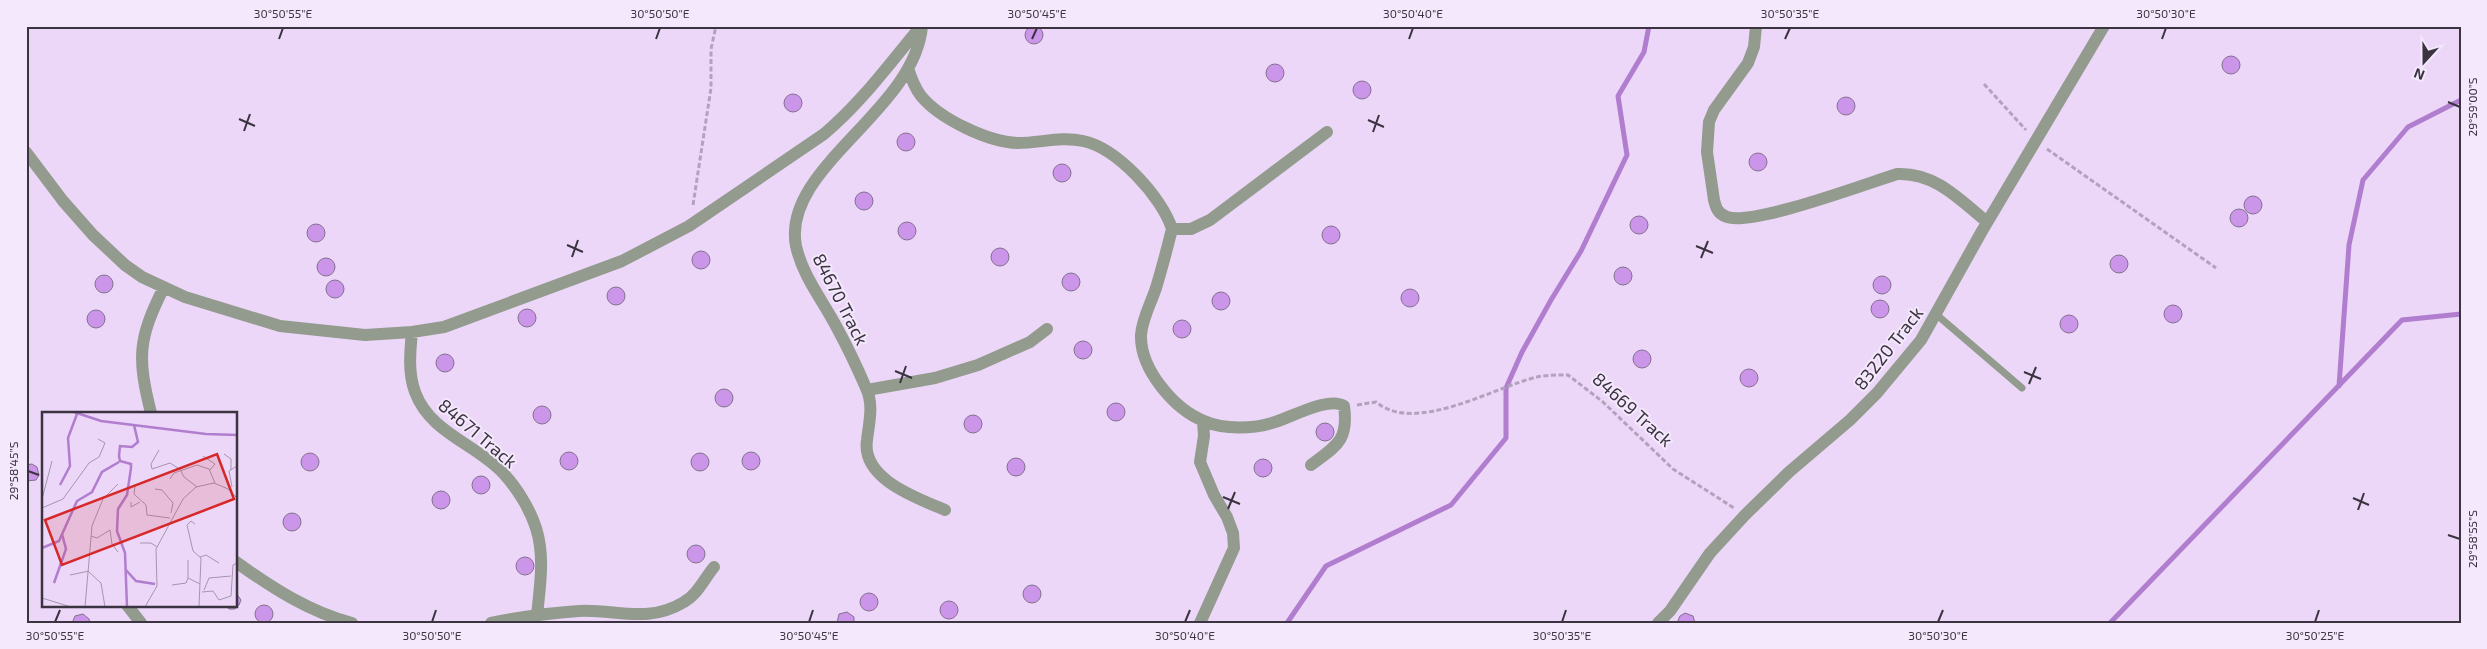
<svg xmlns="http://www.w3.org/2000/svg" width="2487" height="649" font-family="'Exo 2',sans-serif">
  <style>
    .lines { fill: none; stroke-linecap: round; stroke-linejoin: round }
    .stream { stroke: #b17dce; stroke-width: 5 }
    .building { fill: #cb96e9; stroke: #83708e }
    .path { stroke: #b3a2bd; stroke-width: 3; stroke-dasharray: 5 2.5; stroke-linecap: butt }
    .service { stroke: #929b8e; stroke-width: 7 }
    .minor { stroke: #929b8e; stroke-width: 12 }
    .ticks { fill: none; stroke: #3b3340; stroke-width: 2 }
    .labels { text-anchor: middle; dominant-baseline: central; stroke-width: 4; stroke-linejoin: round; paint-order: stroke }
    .street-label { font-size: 18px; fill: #3b3340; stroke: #f4e8fc }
    .inset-river { fill: none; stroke: #b17dce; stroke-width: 2.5 }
    .inset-road { fill: none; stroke: #a595ae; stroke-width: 1 }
    .view { fill: #d62828; fill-opacity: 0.15; stroke: #d62828; stroke-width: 2.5 }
    .inset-edge { fill: none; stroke: #3b3340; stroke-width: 2.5 }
    .neatline { fill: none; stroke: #3b3340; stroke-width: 2 }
    .ticks-label { font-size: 12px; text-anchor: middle; fill: #3b3340 }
  </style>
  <rect width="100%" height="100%" fill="#ecd7f8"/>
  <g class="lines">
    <path class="stream" d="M2339 386 2349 245 2363 180 2408 127 2461 100
      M1287 623 1326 566 1451 505 1506 438V388L1522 352 1551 300 1581 251 1627 155 1618 96 1644 52 1649 26
      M2110 623 2402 320 2461 314"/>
  </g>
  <path class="building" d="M1025 35a9 9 0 1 1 18 0a9 9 0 1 1-18 0Z
    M2222 65a9 9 0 1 1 18 0a9 9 0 1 1-18 0Z
    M1266 73a9 9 0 1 1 18 0a9 9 0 1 1-18 0Z
    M1353 90a9 9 0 1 1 18 0a9 9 0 1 1-18 0Z
    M784 103a9 9 0 1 1 18 0a9 9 0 1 1-18 0Z
    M1837 106a9 9 0 1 1 18 0a9 9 0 1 1-18 0Z
    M897 142a9 9 0 1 1 18 0a9 9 0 1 1-18 0Z
    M1749 162a9 9 0 1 1 18 0a9 9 0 1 1-18 0Z
    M1053 173a9 9 0 1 1 18 0a9 9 0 1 1-18 0Z
    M855 201a9 9 0 1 1 18 0a9 9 0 1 1-18 0Z
    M2244 205a9 9 0 1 1 18 0a9 9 0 1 1-18 0Z
    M2230 218a9 9 0 1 1 18 0a9 9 0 1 1-18 0Z
    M1630 225a9 9 0 1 1 18 0a9 9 0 1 1-18 0Z
    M898 231a9 9 0 1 1 18 0a9 9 0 1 1-18 0Z
    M307 233a9 9 0 1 1 18 0a9 9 0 1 1-18 0Z
    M1322 235a9 9 0 1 1 18 0a9 9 0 1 1-18 0Z
    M991 257a9 9 0 1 1 18 0a9 9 0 1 1-18 0Z
    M692 260a9 9 0 1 1 18 0a9 9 0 1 1-18 0Z
    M2110 264a9 9 0 1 1 18 0a9 9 0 1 1-18 0Z
    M317 267a9 9 0 1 1 18 0a9 9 0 1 1-18 0Z
    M1614 276a9 9 0 1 1 18 0a9 9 0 1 1-18 0Z
    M1062 282a9 9 0 1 1 18 0a9 9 0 1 1-18 0Z
    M95 284a9 9 0 1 1 18 0a9 9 0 1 1-18 0Z
    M1873 285a9 9 0 1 1 18 0a9 9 0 1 1-18 0Z
    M326 289a9 9 0 1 1 18 0a9 9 0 1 1-18 0Z
    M607 296a9 9 0 1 1 18 0a9 9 0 1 1-18 0Z
    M1401 298a9 9 0 1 1 18 0a9 9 0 1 1-18 0Z
    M1212 301a9 9 0 1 1 18 0a9 9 0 1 1-18 0Z
    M1871 309a9 9 0 1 1 18 0a9 9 0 1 1-18 0Z
    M2164 314a9 9 0 1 1 18 0a9 9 0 1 1-18 0Z
    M518 318a9 9 0 1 1 18 0a9 9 0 1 1-18 0Z
    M87 319a9 9 0 1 1 18 0a9 9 0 1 1-18 0Z
    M2060 324a9 9 0 1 1 18 0a9 9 0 1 1-18 0Z
    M1173 329a9 9 0 1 1 18 0a9 9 0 1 1-18 0Z
    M1074 350a9 9 0 1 1 18 0a9 9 0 1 1-18 0Z
    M1633 359a9 9 0 1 1 18 0a9 9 0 1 1-18 0Z
    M436 363a9 9 0 1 1 18 0a9 9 0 1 1-18 0Z
    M1740 378a9 9 0 1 1 18 0a9 9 0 1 1-18 0Z
    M715 398a9 9 0 1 1 18 0a9 9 0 1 1-18 0Z
    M1107 412a9 9 0 1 1 18 0a9 9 0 1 1-18 0Z
    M533 415a9 9 0 1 1 18 0a9 9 0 1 1-18 0Z
    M964 424a9 9 0 1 1 18 0a9 9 0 1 1-18 0Z
    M1316 432a9 9 0 1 1 18 0a9 9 0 1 1-18 0Z
    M742 461a9 9 0 1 1 18 0a9 9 0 1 1-18 0Z
    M560 461a9 9 0 1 1 18 0a9 9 0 1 1-18 0Z
    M301 462a9 9 0 1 1 18 0a9 9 0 1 1-18 0Z
    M691 462a9 9 0 1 1 18 0a9 9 0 1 1-18 0Z
    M1007 467a9 9 0 1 1 18 0a9 9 0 1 1-18 0Z
    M1254 468a9 9 0 1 1 18 0a9 9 0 1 1-18 0Z
    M32 464 37 467 39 475 36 480 27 481 26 465Z
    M472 485a9 9 0 1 1 18 0a9 9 0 1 1-18 0Z
    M432 500a9 9 0 1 1 18 0a9 9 0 1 1-18 0Z
    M283 522a9 9 0 1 1 18 0a9 9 0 1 1-18 0Z
    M687 554a9 9 0 1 1 18 0a9 9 0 1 1-18 0Z
    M516 566a9 9 0 1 1 18 0a9 9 0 1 1-18 0Z
    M1023 594a9 9 0 1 1 18 0a9 9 0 1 1-18 0Z
    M236 593 241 600 239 605 235 609H229L225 605H236Z
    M860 602a9 9 0 1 1 18 0a9 9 0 1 1-18 0Z
    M940 610a9 9 0 1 1 18 0a9 9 0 1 1-18 0Z
    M255 614a9 9 0 1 1 18 0a9 9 0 1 1-18 0Z
    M847 612 854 617V623H837L839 614Z
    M1685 613 1693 616 1695 623H1677L1680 616Z
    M83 614 89 619 90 623H72L75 616Z"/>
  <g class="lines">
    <path class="path" d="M1984 84 2026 130
      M2047 149 2216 268
      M693 205 711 88V49L716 26
      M1357 405 1376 402C1415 435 1494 387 1537 377 1547 375 1558 375 1568 375L1603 402 1673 469 1734 508"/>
    <path class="service" d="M1937 315 2022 388"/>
    <path class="minor" d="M922 26C915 111 781 168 796 246 803 277 822 299 836 326 847 346 857 367 866 388 874 405 869 422 867 440 861 479 917 498 945 510
      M1756 26 1754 47 1748 63 1714 110 1709 122 1707 152 1714 200C1716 208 1718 214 1727 217 1753 226 1865 184 1897 174 1935 172 1960 200 1987 222
      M908 68C911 78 915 88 921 96 940 119 988 142 1018 143 1040 143 1061 136 1083 141 1117 148 1162 197 1172 229 1167 249 1162 268 1156 288 1151 303 1142 319 1141 335 1140 369 1174 409 1204 421 1224 430 1254 429 1275 422 1292 417 1329 396 1344 406 1349 441 1336 446 1311 465
      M26 152 63 201 93 235 125 265 142 277 185 297 280 326 365 335 412 332 444 327 622 261 689 226 824 134C862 102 890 63 921 26
      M1172 229H1191L1210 220 1327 132
      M412 332C410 352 408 373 415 392 430 433 476 444 503 473 517 488 530 509 536 528 545 556 540 586 537 615
      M867 390 935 378 978 365 1030 342 1047 329
      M151 413C137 357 138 339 164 287
      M236 562C271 587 309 612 352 623
      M127 605 141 623
      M491 623C520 617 549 613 579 611 616 609 648 624 684 602 698 594 704 579 714 567
      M1200 623 1234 548 1233 533 1227 517 1214 495 1200 462 1204 436 1203 421
      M1658 623 1670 611 1710 553 1745 515 1789 472 1850 420 1877 393 1921 340 1982 231 2104 26"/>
  </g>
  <path class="ticks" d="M279 39 283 28M656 39 660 28M1032 39 1037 28M1409 39 1413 28M1785 39 1790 28M2162 39 2166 28M2448 102 2460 107M239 119 255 126M1368 120 1384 127M244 131 250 114M1373 132 1379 115M567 245 583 252M1696 246 1713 253M572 257 578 240M1701 258 1708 241M895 371 912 378M2024 372 2041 379M900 383 906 366M2029 384 2036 367M28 471 39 475M1223 497 1240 504M2353 498 2369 505M1228 509 1235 492M2358 510 2364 493M2448 535 2460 539M55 622 60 610M432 622 436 610M809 622 813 610M1185 622 1190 610M1562 622 1566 610M1938 622 1943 610M2315 622 2319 610"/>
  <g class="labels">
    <g class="street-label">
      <text transform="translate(841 299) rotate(63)">84670 Track</text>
      <text transform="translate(1888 348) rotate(-52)">83220 Track</text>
      <text transform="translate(1633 409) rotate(42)">84669 Track</text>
      <text transform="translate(478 433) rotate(40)">84671 Track</text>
    </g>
  </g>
  <g transform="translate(42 412)">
    <rect width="195" height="195" fill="#ecd7f8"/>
    <path class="inset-river" d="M32 0 59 9 164 22 195 23M18 73 28 54 26 26 35 2M0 136 17 129 35 89 50 80 60 60 77 50M84 158 94 169 113 172M12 171 24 137 20 122M85 195 83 141 75 119 76 97 85 83 89 56V52L78 49 77 44 78 34 90 35 96 30 92 13"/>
    <path class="inset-road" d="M117 38 109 52 110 57 128 51 139 58M182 42 189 47V58M161 44 173 52 168 58M139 59 142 65 155 75M128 67 132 61 155 53 167 57 173 71M93 74 92 82 104 93 105 103 128 106M190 75 187 59 195 54M113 77 120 78 131 91 129 101M0 87 10 49M89 90V95L98 90M0 96 21 87 47 51 57 45 63 31 56 27M153 112 149 109 145 113 151 139 159 146 157 195M49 124 55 126 68 118 70 132 76 140M98 131H109L115 135M158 145 164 143 177 151M146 148V166L158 172M47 160 59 171 63 195M28 163 47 159M130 173 144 171 146 166M162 178 167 166 189 164M160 180 171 179 177 188 189 184 191 153 195 151M0 186 29 195M43 195 50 114 61 87 76 72M103 195 115 174 114 137 141 87 154 75 172 71 186 77 195 86"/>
    <path class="view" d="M175 42 192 87 20 153 3 108Z"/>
    <rect width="195" height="195" class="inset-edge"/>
  </g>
  <rect width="2487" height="649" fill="none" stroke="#f4e8fc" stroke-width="55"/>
  <g transform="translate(2424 62) rotate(201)" stroke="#f4e8fc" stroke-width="4" paint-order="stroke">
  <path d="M0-4L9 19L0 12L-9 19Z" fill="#3b3340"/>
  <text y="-8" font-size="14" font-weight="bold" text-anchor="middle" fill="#3b3340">N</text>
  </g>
  <rect x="28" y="28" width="2432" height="594" class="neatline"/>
  <g class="ticks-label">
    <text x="283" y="18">30°50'55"E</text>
    <text x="660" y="18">30°50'50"E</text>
    <text x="1037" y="18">30°50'45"E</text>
    <text x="1413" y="18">30°50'40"E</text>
    <text x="1790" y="18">30°50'35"E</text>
    <text x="2166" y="18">30°50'30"E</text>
    <text transform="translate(2473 107) rotate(-90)" y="4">29°59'00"S</text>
    <text transform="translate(14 471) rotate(-90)" y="4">29°58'45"S</text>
    <text transform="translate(2473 539) rotate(-90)" y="4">29°58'55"S</text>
    <text x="55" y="640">30°50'55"E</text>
    <text x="432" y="640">30°50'50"E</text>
    <text x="809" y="640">30°50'45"E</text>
    <text x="1185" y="640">30°50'40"E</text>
    <text x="1562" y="640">30°50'35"E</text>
    <text x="1938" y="640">30°50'30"E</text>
    <text x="2315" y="640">30°50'25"E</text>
  </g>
</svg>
